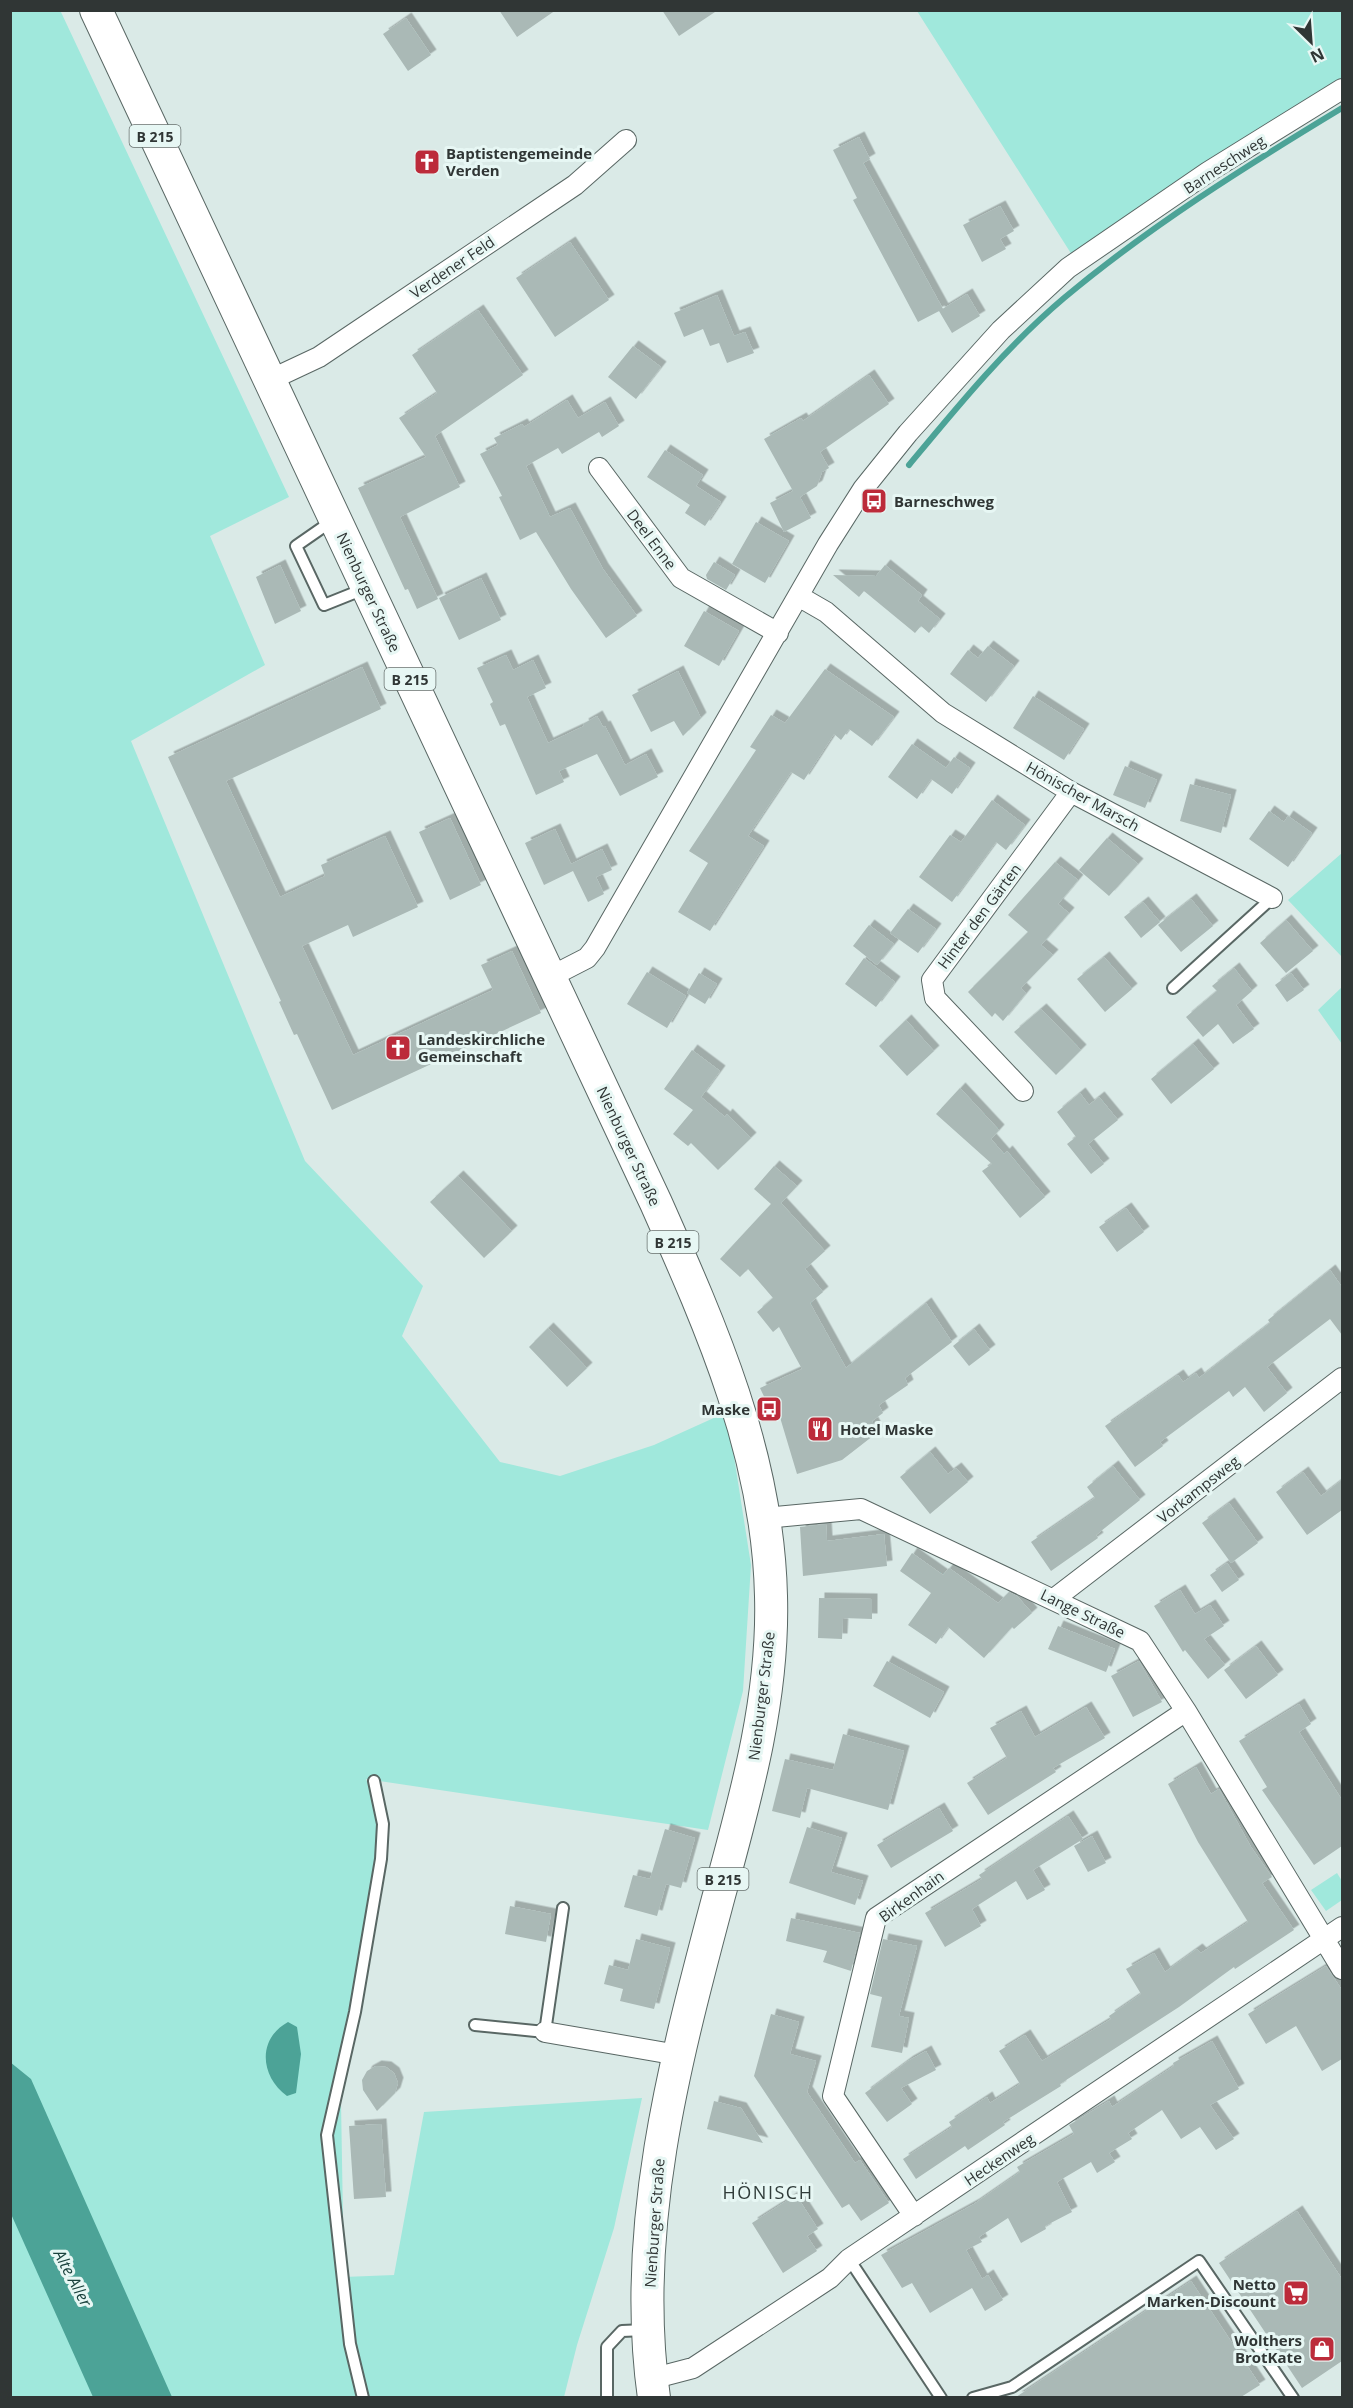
<svg xmlns="http://www.w3.org/2000/svg" width="1353" height="2408" font-family="'Open Sans',sans-serif">
  <style>
    .green { fill: #a0e8dc }
    .water { fill: #4ca397 }
    .lines { fill: none; stroke-linecap: round; stroke-linejoin: round }
    .stream { stroke: #4ca397; stroke-width: 6 }
    .building { fill: #aab9b6; filter: url(#shadow) }
    .service-casing { stroke: #596764; stroke-width: 14 }
    .minor-casing { stroke: #596764; stroke-width: 22 }
    .primary-casing { stroke: #596764; stroke-width: 34 }
    .service { stroke: #fff; stroke-width: 10 }
    .minor { stroke: #fff; stroke-width: 20 }
    .primary { stroke: #fff; stroke-width: 32 }
    .labels { text-anchor: middle; dominant-baseline: central; stroke-width: 6; stroke-linejoin: round; paint-order: stroke }
    .shield { fill: #e7f7f4; stroke: #67706e; stroke-width: 1.5 }
    .shield-label { font-size: 14px; font-weight: bold; fill: #303635 }
    .poi-label { font-size: 15px; font-weight: bold; fill: #303635; stroke: #e7f7f4; text-anchor: start }
    .street-label { font-size: 15px; fill: #303635; stroke: #e7f7f4 }
    .water-label { font-size: 16px; font-style: italic; fill: #1a423d; stroke: #e7f7f4 }
    .quarter-label { font-size: 18px; letter-spacing: 1.5px; fill: #303c3a; stroke: #e7f7f4 }
  </style>
  <defs>
    <filter id="shadow"><feDropShadow dx="5.5" dy="-5.5" stdDeviation="0" flood-color="#0004"/></filter>
  </defs>
  <rect width="100%" height="100%" fill="#daeae7"/>
  <path class="green" d="M60 10 289 497 210 536 265 665 131 741 305 1161 423 1286 402 1336 500 1462 560 1476 654 1445 727 1412 751 1565 743 1691 708 1830 366 1779 384 1824 377 1881 341 2102 344 2277 394 2275 424 2112 642 2098 614 2228 577 2345 564 2397 11 2398 10 11Z
    M917 11H1342V81L1079 266Z
    M1342 853V957L1288 900Z
    M1342 987V1044L1318 1010Z
    M1337 1873 1342 1881V1900L1326 1911 1311 1890Z"/>
  <path class="water" d="M288 2022 297 2027 301 2054 296 2093 287 2096C260 2076 257 2039 288 2022Z
    M10 2062 31 2079 172 2397H93L11 2214Z"/>
  <g class="lines">
    <path class="stream" d="M909 465C957 407 1006 347 1064 298 1150 226 1246 166 1342 108"/>
  </g>
  <path class="building" d="M499 10H556L517 37Z
    M662 10H718L679 36Z
    M406 18 431 55 408 71 383 34Z
    M859 137 870 159 863 163 943 309 918 322 853 200 857 198 833 150Z
    M1000 206 1014 231 1000 239 1006 249 982 262 963 225Z
    M570 242 609 300 555 337 516 278Z
    M967 294 980 316 952 333 939 311Z
    M717 295 734 336 745 332 754 353 727 363 719 343 710 346 703 329 684 337 674 313Z
    M478 310 523 375 435 436 460 487 400 517 438 599 417 609 408 589 405 590 358 488 426 457 399 418 437 393 412 355Z
    M633 346 661 367 636 399 608 377Z
    M869 375 889 404 820 452 829 468 822 472 817 486 800 497 811 518 784 532 770 503 793 491 764 439 801 418 803 421Z
    M567 400 578 418 605 402 619 426 602 437 599 432 562 454 558 448 526 466 550 517 570 508 603 569 637 616 606 638 571 589 536 532 520 540 499 497 502 496 480 454 498 445 494 438 522 424 524 427Z
    M665 450 703 475 696 486 721 502 705 526 685 513 690 505 647 477Z
    M756 522 789 541 765 583 732 564Z
    M714 562 735 575 726 590 707 579 706 575Z
    M280 565 301 611 275 624 256 577Z
    M885 565 922 595 918 601 940 619 929 633 921 626 915 633 864 591 859 597 833 575 876 576Z
    M481 578 501 620 459 640 439 598Z
    M704 611 739 631 719 666 684 646Z
    M988 646 1014 666 986 702 950 674 968 650 978 658Z
    M506 655 513 670 533 660 546 688 527 697 548 743 584 726 583 724 597 716 603 727 605 726 625 765 646 754 658 777 620 796 597 754 559 771 564 782 536 795 505 724 500 726 490 704 493 702 477 668Z
    M362 667 381 709 226 781 280 897 325 876 321 865 385 836 418 907 353 937 348 925 302 946 353 1055 493 990 481 965 512 951 541 1013 332 1110 297 1034 294 1035 279 1002 281 1001 168 757Z
    M825 669 894 717 872 746 849 729 841 740 834 734 804 780 791 772 748 836 764 846 710 931 678 912 708 863 689 851 756 750 750 747 771 715 785 723Z
    M678 671 701 718 683 736 674 721 651 732 632 695Z
    M1033 696 1084 729 1064 760 1013 728Z
    M912 744 946 768 954 757 970 768 952 794 931 779 917 799 888 777Z
    M1125 766 1157 780 1145 808 1113 795Z
    M1190 784 1231 795 1221 833 1180 821Z
    M992 800 1025 825 1006 850 996 842 952 902 919 877 950 835 961 842Z
    M1269 811 1284 822 1288 816 1312 833 1288 867 1249 839Z
    M450 818 481 885 450 900 419 832Z
    M555 829 571 864 602 849 612 870 596 877 604 894 588 902 573 871 544 885 525 843Z
    M1107 838 1138 864 1109 896 1079 870Z
    M1055 862 1078 880 1058 904 1069 913 1041 945 1053 955 1021 988 1026 993 1003 1021 995 1013 992 1017 968 992 1028 932 1008 915Z
    M1191 899 1213 926 1181 952 1158 925Z
    M1143 902 1160 922 1141 938 1124 917Z
    M908 909 936 929 918 953 890 933Z
    M1286 920 1313 951 1286 973 1260 943Z
    M869 925 894 944 877 965 853 946Z
    M1104 957 1132 989 1105 1012 1077 979Z
    M864 958 895 982 876 1007 845 984Z
    M1234 968 1252 991 1236 1005 1254 1029 1233 1044 1218 1024 1203 1037 1186 1017 1217 991 1212 986Z
    M647 972 686 996 667 1028 627 1004Z
    M699 973 717 984 705 1004 687 993Z
    M1291 973 1304 990 1287 1002 1275 985Z
    M1041 1009 1081 1050 1056 1075 1014 1032Z
    M906 1020 934 1051 907 1076 879 1046Z
    M1193 1044 1214 1069 1171 1104 1151 1079Z
    M692 1050 720 1071 701 1097 725 1117 727 1114 751 1138 718 1170 691 1143 688 1146 673 1134 693 1110 664 1089Z
    M960 1088 999 1130 991 1139 1004 1154 1007 1151 1045 1197 1020 1218 982 1171 992 1164 936 1114Z
    M1080 1093 1089 1105 1099 1097 1118 1120 1088 1144 1104 1164 1091 1174 1067 1144 1076 1137 1057 1112Z
    M774 1166 797 1186 781 1203 825 1251 805 1269 823 1292 810 1303 846 1368 926 1303 952 1342 905 1378 908 1385 879 1405 883 1413 872 1421 878 1432 842 1460 797 1474 776 1404 769 1407 760 1388 802 1369 779 1327 773 1332 757 1312 773 1298 748 1269 740 1277 720 1259 771 1204 754 1189Z
    M458 1176 512 1231 484 1258 430 1202Z
    M1126 1208 1144 1232 1117 1252 1099 1227Z
    M1330 1270 1342 1287V1335L1330 1319 1267 1367 1287 1393 1264 1412 1245 1387 1233 1397 1229 1391 1160 1442 1163 1446 1135 1467 1105 1426 1178 1375 1183 1382 1196 1373 1199 1378 1270 1323 1268 1320Z
    M548 1328 587 1368 567 1387 529 1347Z
    M974 1329 990 1350 969 1366 953 1346Z
    M930 1452 948 1474 956 1468 968 1482 930 1514 900 1477Z
    M1113 1466 1140 1500 1096 1535 1098 1538 1051 1571 1031 1542 1095 1498 1087 1487Z
    M1303 1472 1321 1496 1342 1480V1510L1307 1535 1276 1492Z
    M1229 1503 1258 1543 1231 1563 1202 1523Z
    M826 1524 827 1541 884 1534 887 1566 803 1576 800 1527Z
    M912 1553 943 1575 949 1568 998 1603 1009 1592 1017 1596 1032 1613 1014 1629 1012 1627 984 1658 948 1627 936 1644 908 1625 931 1593 900 1571Z
    M1227 1563 1239 1580 1222 1592 1210 1575Z
    M1180 1590 1195 1614 1210 1605 1224 1626 1204 1639 1225 1665 1208 1679 1185 1650 1183 1652 1154 1606Z
    M819 1598 872 1599V1619L843 1618 842 1639 818 1638Z
    M1058 1626 1115 1649 1106 1672 1048 1649Z
    M1256 1646 1278 1675 1246 1699 1224 1670Z
    M887 1661 944 1692 930 1718 873 1686Z
    M1139 1661 1162 1702 1133 1717 1111 1676Z
    M1299 1704 1311 1724 1299 1732 1342 1800V1846L1314 1865 1262 1790 1267 1787 1239 1741Z
    M1086 1707 1105 1738 1053 1768 1056 1772 988 1815 967 1783 1007 1758 990 1728 1021 1711 1035 1737Z
    M843 1734 904 1751 888 1810 807 1788 800 1818 772 1811 785 1759 833 1770Z
    M1196 1767 1211 1794 1219 1789 1251 1847 1272 1877 1262 1883 1294 1930 1235 1969 1234 1967 1179 2007 1060 2084 1061 2086 1003 2122 1005 2125 968 2150 965 2146 916 2179 903 2159 952 2127 949 2122 987 2097 990 2103 1020 2084 999 2051 1025 2035 1042 2061 1111 2019 1109 2016 1141 1994 1126 1969 1154 1953 1165 1972 1197 1949 1201 1953 1248 1922 1198 1842 1168 1784Z
    M939 1808 953 1831 891 1868 877 1845Z
    M1068 1816 1083 1839 1033 1870 1045 1890 1027 1900 1016 1881 972 1909 981 1926 945 1947 925 1913 982 1879 979 1875Z
    M807 1827 842 1838 831 1872 863 1881 855 1905 789 1883Z
    M665 1829 695 1838 681 1888 666 1884 657 1916 624 1907 633 1875 650 1879Z
    M1092 1836 1106 1863 1088 1872 1074 1846Z
    M510 1906 551 1914 546 1942 505 1934Z
    M791 1918 860 1933 851 1971 823 1962 827 1951 786 1941Z
    M636 1939 670 1948 654 2009 620 2001 623 1989 604 1984 609 1965 628 1970Z
    M883 1939 917 1946 899 2016 909 2018 902 2053 871 2047 882 1997 870 1994Z
    M1326 1966 1342 1990V2059L1322 2071 1296 2026 1266 2044 1248 2014Z
    M771 2014 799 2022 790 2054 816 2061 807 2092 855 2163 860 2160 889 2203 861 2221 849 2204 842 2208 754 2076Z
    M1212 2041 1239 2089 1210 2105 1234 2139 1216 2150 1200 2127 1181 2139 1162 2110 1128 2133 1132 2139 1109 2153 1115 2162 1097 2173 1091 2162 1057 2182 1072 2212 1045 2226 1046 2229 1021 2243 1008 2218 979 2237 982 2242 966 2250 982 2279 988 2275 1003 2300 985 2311 972 2288 930 2313 912 2283 902 2288 881 2255 974 2204 1020 2172 1017 2167 1074 2134 1069 2125 1109 2101 1112 2107 1174 2066 1173 2063Z
    M926 2051 936 2070 901 2088 912 2104 887 2122 865 2093 908 2061Z
    M376 2066 386 2067 394 2073 398 2083 395 2093 377 2111 363 2090 362 2080 367 2071Z
    M714 2101 741 2108 763 2143 707 2129Z
    M381 2124 386 2197 354 2199 349 2126Z
    M796 2195 818 2229 807 2236 817 2251 783 2273 752 2223Z
    M1297 2211 1342 2279V2361L1302 2388 1219 2263Z
    M1191 2281 1260 2385 1241 2397H1016Z"/>
  <g class="lines">
    <g class="service-casing">
      <path id="service" d="M332 521 296 546 324 605 364 589
        M1173 988 1272 898
        M475 2025 545 2032 563 1908
        M849 2259 941 2398
        M363 2398 350 2344 327 2135 355 2012 381 1859 383 1824 374 1781
        M607 2398V2347L622 2331 645 2330
        M973 2398 1012 2387 1199 2261 1293 2398"/>
    </g>
    <g class="minor-casing">
      <path id="minor" d="M270 380 319 357 575 185 626 140
        M599 468 681 578 778 633
        M800 597 826 612 943 713 1071 792 1272 898
        M550 977 587 958 595 948 828 544 863 489 908 433 1001 330 1068 268 1208 172 1342 89
        M1023 1091 935 998 932 980 1071 792
        M765 1518 861 1509 1140 1641 1186 1711 1342 1969
        M1054 1599 1342 1378
        M545 2032 678 2055
        M914 2216 833 2096 876 1918 1186 1711
        M651 2379 693 2368 830 2278 849 2259 1342 1927"/>
    </g>
    <g class="primary-casing">
      <path id="primary" d="M96 10 656 1203C712 1329 768 1455 771 1596 774 1700 745 1800 718 1899 675 2061 630 2228 654 2398"/>
    </g>
    <use href="#service" class="service"/>
    <use href="#minor" class="minor"/>
    <use href="#primary" class="primary"/>
  </g>
  <defs>
    <g id="church-square" transform="scale(1.35)"><rect x="-9" y="-9" width="18" height="18" rx="4" fill="#bc2b3a" stroke="#e7f7f4"/><path d="M-1.2-6h2.4v3.5h3.3v2.4h-3.3V6h-2.4V-.1h-3.3v-2.4h3.3Z" fill="#fff"/></g>
    <g id="bus-square" transform="scale(1.35)"><rect x="-9" y="-9" width="18" height="18" rx="4" fill="#bc2b3a" stroke="#e7f7f4"/><path d="M-5-6H5V4H4V6H2V4H-2V6H-4V4H-5ZM-3.5-4V0h7V-4ZM-3.5 1.2v1.5H-2V1.2ZM2 1.2v1.5H3.5V1.2Z" fill="#fff"/></g>
    <g id="restaurant-square" transform="scale(1.35)"><rect x="-9" y="-9" width="18" height="18" rx="4" fill="#bc2b3a" stroke="#e7f7f4"/><path d="M-5-6h1v4h1v-4h1v4h1v-4h1v5L-1.5 .5V6h-2V.5L-5-1ZM5-6V6H3V1.5H1.5Q1.5-4 5-6Z" fill="#fff"/></g>
    <g id="supermarket-square" transform="scale(1.35)"><rect x="-9" y="-9" width="18" height="18" rx="4" fill="#bc2b3a" stroke="#e7f7f4"/><path d="M-6-5.5h2.5l.6 2H6L4.5 2H-2.5L-4.4-4H-6ZM-1.5 3.2a1.3 1.3 0 1 0 .1 0ZM3 3.2a1.3 1.3 0 1 0 .1 0Z" fill="#fff"/></g>
    <g id="shop-square" transform="scale(1.35)"><rect x="-9" y="-9" width="18" height="18" rx="4" fill="#bc2b3a" stroke="#e7f7f4"/><path d="M-5-2.5h2.3a2.7 3.5 0 0 1 5.4 0H5L5.5 6h-11ZM-1.5-2.5h3a1.5 2.3 0 0 0-3 0Z" fill="#fff"/></g>
  </defs>
  <g fill-rule="evenodd">
    <use href="#church-square" x="427" y="162"/>
    <use href="#bus-square" x="874" y="501"/>
    <use href="#church-square" x="398" y="1048"/>
    <use href="#bus-square" x="769" y="1409"/>
    <use href="#restaurant-square" x="820" y="1429"/>
    <use href="#supermarket-square" x="1296" y="2293"/>
    <use href="#shop-square" x="1322" y="2349"/>
  </g>
  <g class="labels">
    <g class="shield">
      <rect x="129.5" y="125" width="51" height="22" rx="4.5"/>
      <rect x="384.5" y="668" width="51" height="22" rx="4.5"/>
      <rect x="647.5" y="1231" width="51" height="22" rx="4.5"/>
      <rect x="697.5" y="1868" width="51" height="22" rx="4.5"/>
    </g>
    <g class="shield-label">
      <text x="155" y="136">B 215</text>
      <text x="410" y="679">B 215</text>
      <text x="673" y="1242">B 215</text>
      <text x="723" y="1879">B 215</text>
    </g>
    <g class="poi-label">
      <text x="446" y="153">Baptistengemeinde<tspan x="446" dy="17">Verden</tspan></text>
      <text x="894" y="501">Barneschweg</text>
      <text x="418" y="1039">Landeskirchliche<tspan x="418" dy="17">Gemeinschaft</tspan></text>
      <text x="750" y="1409" text-anchor="end">Maske</text>
      <text x="840" y="1429">Hotel Maske</text>
      <text x="1276" y="2284" text-anchor="end">Netto<tspan x="1276" dy="17">Marken-Discount</tspan></text>
      <text x="1302" y="2340" text-anchor="end">Wolthers<tspan x="1302" dy="17">BrotKate</tspan></text>
    </g>
    <g class="street-label">
      <text transform="translate(1224 164) rotate(-33)">Barneschweg</text>
      <text transform="translate(452 267) rotate(-34)">Verdener Feld</text>
      <text transform="translate(652 539) rotate(53)">Deel Enne</text>
      <text transform="translate(369 592) rotate(65)">Nienburger Straße</text>
      <text transform="translate(1083 796) rotate(29)">Hönischer Marsch</text>
      <text transform="translate(979 916) rotate(-53)">Hinter den Gärten</text>
      <text transform="translate(629 1146) rotate(65)">Nienburger Straße</text>
      <text transform="translate(1198 1489) rotate(-38)">Vorkampsweg</text>
      <text transform="translate(1083 1613) rotate(26)">Lange Straße</text>
      <text transform="translate(761 1696) rotate(-83)">Nienburger Straße</text>
      <text transform="translate(911 1896) rotate(-36)">Birkenhain</text>
      <text transform="translate(999 2159) rotate(-34)">Heckenweg</text>
      <text transform="translate(654 2223) rotate(-86)">Nienburger Straße</text>
    </g>
    <g class="water-label">
      <text transform="translate(73 2278) rotate(62)">Alte Aller</text>
    </g>
    <g class="quarter-label">
      <text x="768" y="2192">HÖNISCH</text>
    </g>
  </g>
  <rect width="1353" height="2408" fill="none" stroke="#303635" stroke-width="24"/>
  <g transform="translate(1311 42) rotate(155)" stroke="#e7f7f4" stroke-width="4.5" paint-order="stroke">
  <path d="M0-4.5L10 22L0 15L-10 22Z" fill="#303635"/>
  <text y="-9" font-size="16" font-weight="bold" text-anchor="middle" fill="#303635">N</text>
  </g>
</svg>
